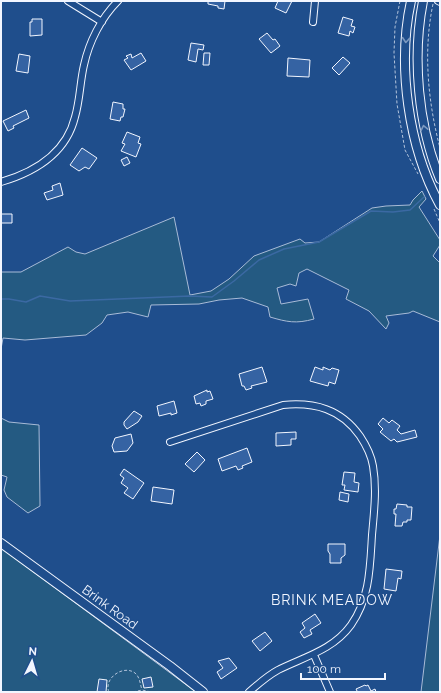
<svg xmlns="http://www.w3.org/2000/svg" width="441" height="693" font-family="Raleway,sans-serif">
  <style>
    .green { fill: #245a82; stroke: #a8bbd7 }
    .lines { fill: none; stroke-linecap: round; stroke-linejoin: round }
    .stream { stroke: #3b69a3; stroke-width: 1.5 }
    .building { fill: #3563a3; stroke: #f2f6ff }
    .minor-casing { stroke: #f2f6ff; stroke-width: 8 }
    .major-casing { stroke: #f2f6ff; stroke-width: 10 }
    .path { stroke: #b3c4dc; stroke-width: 1; stroke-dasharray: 3 2; stroke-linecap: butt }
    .minor { stroke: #1f4e8c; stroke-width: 6 }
    .major { stroke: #1f4e8c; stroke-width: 8 }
    .oneway { stroke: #7e9ac0 }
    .labels { text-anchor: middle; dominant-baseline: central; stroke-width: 3; stroke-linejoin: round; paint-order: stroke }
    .street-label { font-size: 13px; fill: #f2f6ff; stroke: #1f4e8c }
    .neighbourhood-label { font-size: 14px; letter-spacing: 1px; fill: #f2f6ff; stroke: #1f4e8c }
  </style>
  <rect width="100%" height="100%" fill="#1f4e8c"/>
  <path class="green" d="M422 191 426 199 419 207 440 240V245L433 256 440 263V322L413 311 409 313 386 316 389 323 386 329 369 311 346 299 349 290 307 269 299 273 296 286 290 284 277 288 281 304 308 299 314 319C296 324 287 322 270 317L268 307 242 298 219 300 199 304 151 305 148 317 128 312 107 315 102 323 86 335 25 340 3 338 1 349V272H21L68 247 76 252 85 254 174 217 190 295 211 291 229 279 254 256 300 239 305 243 319 242 372 208 386 206 410 205 413 200Z
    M1 418 9 422 39 425 40 506 28 513 7 497 4 490 7 477 1 475Z
    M440 535V692H421Z
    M1 548 196 692H1Z"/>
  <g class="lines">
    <path class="stream" d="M1 299H9L26 302 40 296 70 301 190 296 212 297 234 281 259 260 284 249 319 242 371 211 393 212 410 210 424 197"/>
  </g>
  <path class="building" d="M208 1H225L224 9 218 8V6L208 4Z
    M278 1H292L286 13 275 8Z
    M343 17 353 20 351 26 355 27 353 33 350 31 349 36 338 33Z
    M32 19H42V35L30 36V22H32Z
    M267 33 273 40 275 39 280 46 271 53 259 39Z
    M191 43 204 45 203 50 198 49 196 62 188 60Z
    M141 53 146 61 131 70 124 60 128 58 126 56 131 54 132 58Z
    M204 53H210L209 65H203Z
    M19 54 30 56 28 73 16 71Z
    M343 57 350 63 339 75 332 68Z
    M288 58 310 60 309 77 287 76Z
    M113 102 123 104V109H125L123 117H121L120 121 110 119Z
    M26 110 29 118 13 126 14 128 8 131 3 121Z
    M127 132 140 137 138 143 141 144 136 157 121 151 125 144 122 143Z
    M82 148 97 158 89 169 85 167 79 171 70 165Z
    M127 157 130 163 124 166 121 160Z
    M60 183 63 195 47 200 44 193 53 190 52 186Z
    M1 214H12V223H1Z
    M262 367 267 382 251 386 252 388 246 390 244 386H242L239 374Z
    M315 367 323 370V367L330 370 332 368 339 370 335 384 329 382 328 386 310 381Z
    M207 390V392L210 391 213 399 206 401V404L201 406 200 403 196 404 194 396Z
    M174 401 177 413 171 415V413L159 416 157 406Z
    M134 411 142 416 138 422 127 429 124 425V422Z
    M383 418 389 423 392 420 400 426 397 430 401 434 415 430 417 437 397 442 394 439 391 441 380 432 383 429 378 424Z
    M296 432V439H291V445L276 446V433Z
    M131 434 133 443 127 451 114 452 112 446 115 438Z
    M247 448 252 462 242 466 243 468 238 470 236 466 222 471 218 459Z
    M197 452 205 460 194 472 185 464Z
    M124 469 144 483 133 499 124 493 128 488 121 483 124 478 120 475Z
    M344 472 355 473 354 482 359 483 358 492 344 490 345 485H342Z
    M153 487 174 490 172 504 151 501Z
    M340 492 349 494 348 502 339 500Z
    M397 504 407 505V507H412L411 520H407V522H403L402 526H395L396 514H394V509H396Z
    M328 544H345V555L341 558V563H330V554L328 551Z
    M386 569 402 571 401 579 398 578 396 591 384 589Z
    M315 614 321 623 310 630 312 634 304 638 300 632 305 628 302 623Z
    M265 632 272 641 260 651 252 641Z
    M229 658 237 668 221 679 217 672 223 668 218 661Z
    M151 677 153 687 144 688 142 679Z
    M99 679 107 680 106 692H97Z
    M365 685 366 686 368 685 371 691 375 689 376 692H356L357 691 356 689Z"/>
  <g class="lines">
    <g class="minor-casing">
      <path id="minor" d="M68 1 102 22
        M438 1 440 2
        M313 22 315 1
        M1 182C35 172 66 154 75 117 80 100 80 82 84 65 89 42 101 18 118 1
        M170 442 283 405C315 402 341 409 360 436 366 445 371 454 373 466 377 489 374 512 372 535 370 567 370 598 351 625 333 650 304 657 278 670 267 676 258 684 249 692
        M314 655 330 692"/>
    </g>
    <g class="major-casing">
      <path id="major" d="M411 1C397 65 408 147 440 205
        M423 1C412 57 418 126 440 179
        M1 543 170 666 203 692"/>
    </g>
    <path class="path" d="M400 1 395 27 394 53 397 104 405 150 418 174
      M433 4C423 51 428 102 440 148
      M434 209 440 223
      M109 692C103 679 123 664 135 673 140 677 140 684 142 690
      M133 692 142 690 151 692
      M169 692H170"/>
    <use href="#minor" class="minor"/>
    <use href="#major" class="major"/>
  </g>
  <defs><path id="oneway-chevron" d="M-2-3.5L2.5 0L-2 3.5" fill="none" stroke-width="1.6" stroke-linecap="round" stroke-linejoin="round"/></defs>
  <g class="oneway">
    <use href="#oneway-chevron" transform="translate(406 40) rotate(95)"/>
    <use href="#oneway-chevron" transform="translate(424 128) rotate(-102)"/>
  </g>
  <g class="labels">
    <g class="street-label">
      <text transform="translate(110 607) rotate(36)">Brink Road</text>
    </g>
    <g class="neighbourhood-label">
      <text x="332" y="600">BRINK MEADOW</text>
    </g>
  </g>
  <rect width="441" height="693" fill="none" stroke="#f2f6ff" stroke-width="4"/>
  <g transform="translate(32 661) rotate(5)" stroke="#1f4e8c" stroke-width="3" paint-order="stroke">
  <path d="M0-3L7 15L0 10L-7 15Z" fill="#f2f6ff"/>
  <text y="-6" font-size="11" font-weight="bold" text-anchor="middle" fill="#f2f6ff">N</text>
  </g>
  <path d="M301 673v6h84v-6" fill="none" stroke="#f2f6ff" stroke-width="2"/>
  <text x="307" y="673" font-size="12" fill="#f2f6ff" stroke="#1f4e8c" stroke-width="3" paint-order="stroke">100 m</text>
</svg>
